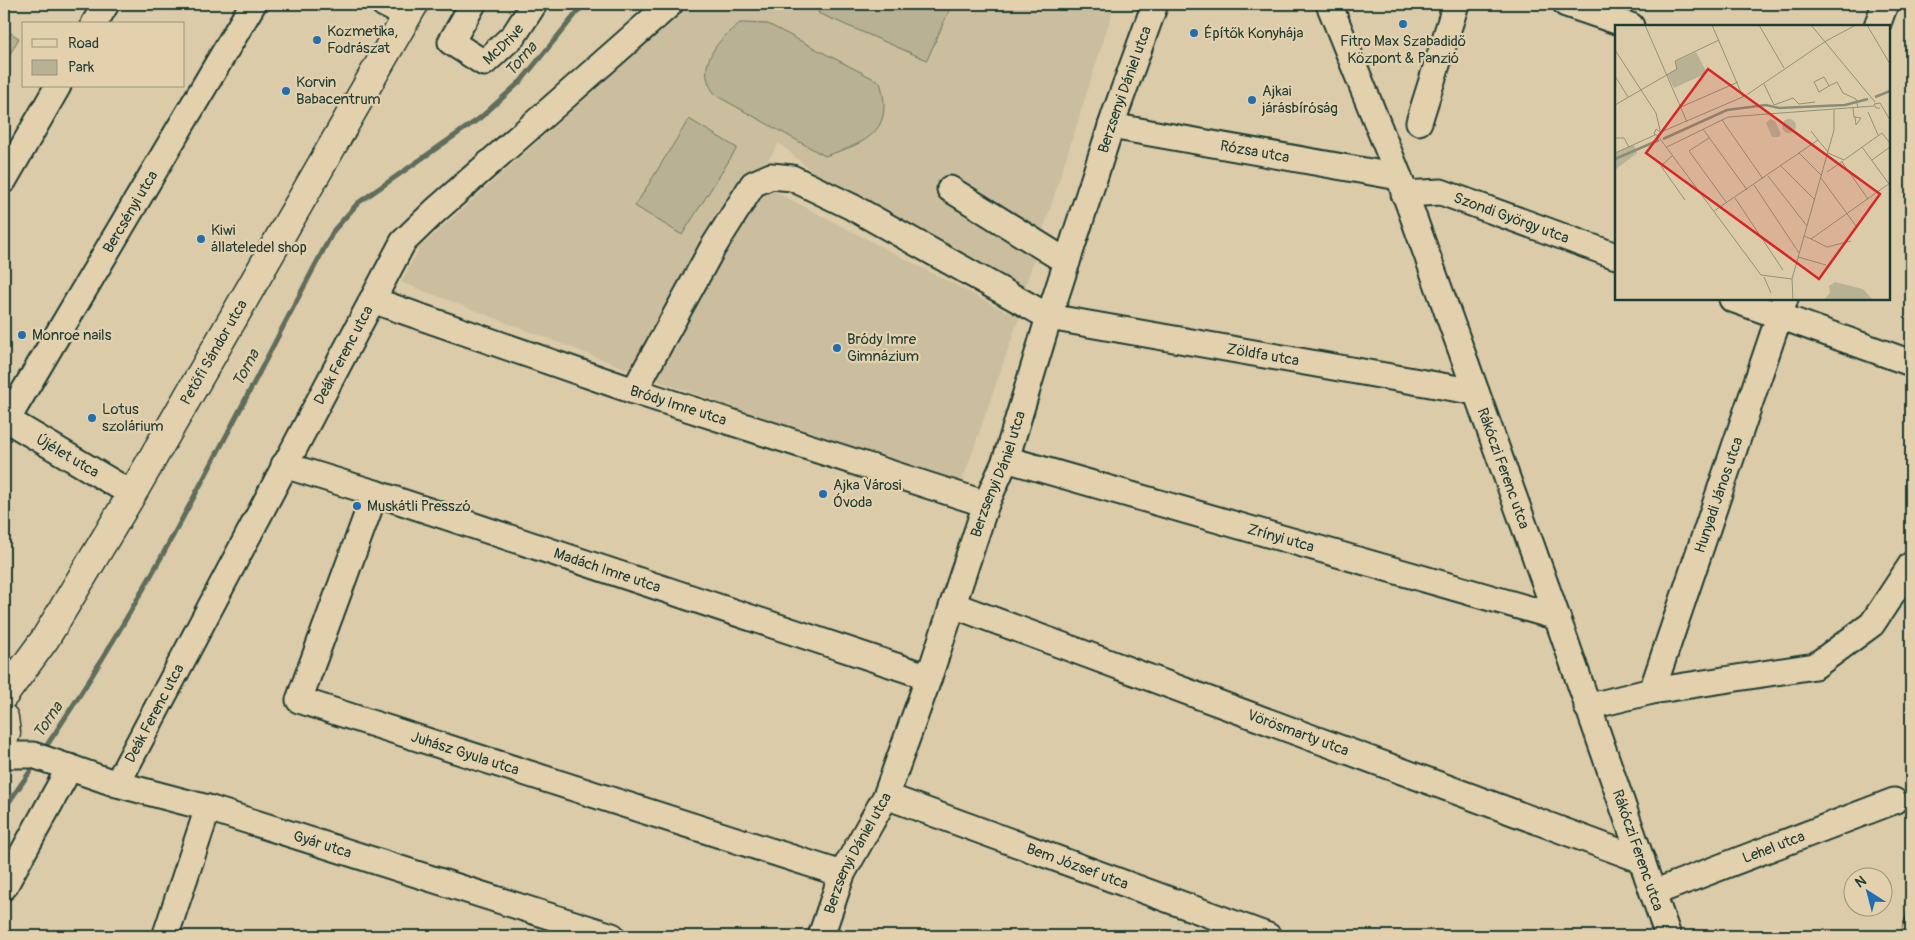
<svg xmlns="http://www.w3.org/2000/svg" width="1915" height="940" font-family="Pangolin,sans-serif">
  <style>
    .built { fill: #cabe9e }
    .green { fill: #b8b194; stroke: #6c7764 }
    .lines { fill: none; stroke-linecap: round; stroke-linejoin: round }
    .stream { stroke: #5f6d5c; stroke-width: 5 }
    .minor-casing { stroke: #1f3d34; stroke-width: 29 }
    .major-casing { stroke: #1f3d34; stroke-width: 31 }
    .minor { stroke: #e3d1ae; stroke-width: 25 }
    .major { stroke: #e3d1ae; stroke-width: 28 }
    .rail-casing { stroke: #1f3d34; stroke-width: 5.5 }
    .rail { stroke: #e3d1ae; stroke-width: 4; stroke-dasharray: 11; stroke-linecap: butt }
    .poi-dot { fill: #1f6fb2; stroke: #e3d1ae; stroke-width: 2 }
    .labels { text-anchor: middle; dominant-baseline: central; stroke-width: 4.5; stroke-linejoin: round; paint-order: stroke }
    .poi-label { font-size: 15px; fill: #1f3d34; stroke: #e3d1ae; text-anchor: start }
    .street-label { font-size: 15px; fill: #1f3d34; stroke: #e3d1ae }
    .water-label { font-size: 16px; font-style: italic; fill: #2f493e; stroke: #e3d1ae }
    .inset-river { fill: none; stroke: #898d76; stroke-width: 2.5 }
    .inset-road { fill: none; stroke: #90927a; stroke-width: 1 }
    .view { fill: #d62828; fill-opacity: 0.15; stroke: #d62828; stroke-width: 2.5 }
    .inset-edge { fill: none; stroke: #1f3d34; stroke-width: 2.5 }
  </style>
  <rect width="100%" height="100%" fill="#dbcba9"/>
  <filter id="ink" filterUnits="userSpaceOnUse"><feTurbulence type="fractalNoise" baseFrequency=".02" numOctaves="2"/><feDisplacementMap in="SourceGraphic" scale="10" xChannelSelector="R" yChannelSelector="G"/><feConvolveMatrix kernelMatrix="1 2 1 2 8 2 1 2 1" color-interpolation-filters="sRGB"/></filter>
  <g filter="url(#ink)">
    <path class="built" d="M691 4H1115L1022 297 836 192 779 143 635 372 401 282 420 247Z
      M768 188 1019 318 961 485 649 378 747 204Z"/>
    <path class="green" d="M822 4H952L927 60 818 13Z
      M740 23 768 24 880 82C895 132 866 143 825 156L717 96C692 69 717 40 740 23Z
      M4 29 19 38 4 65Z
      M689 119 737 148 682 235 635 206Z"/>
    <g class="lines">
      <path class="stream" d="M43 751C155 587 240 405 334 230L358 203 480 118 521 81 584 4
        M4 809 36 763"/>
      <g class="minor-casing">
        <g id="minor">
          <path d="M384 4 408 16"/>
          <path id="s1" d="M473 4 451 42 484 63 514 35 534 4"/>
          <path id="s2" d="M1329 4 1399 177 1557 617 1668 936"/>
          <path d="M1566 4 1631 26"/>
          <path d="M94 24 106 4"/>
          <path d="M1877 26 1885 4"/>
          <path d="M1419 122 1456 4"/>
          <path id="s3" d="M1111 126 1399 177"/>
          <path d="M4 180 58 86"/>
          <path d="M950 189 1067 262"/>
          <path id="s4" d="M1404 194 1441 192 1616 256"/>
          <path d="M1732 299 1911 363"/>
          <path id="s5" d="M372 300 634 391 986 504"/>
          <path id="s6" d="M634 391 712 249 753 184 771 176 792 178 852 207 1049 317 1476 392"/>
          <path id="s7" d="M4 418 132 494"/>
          <path id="s8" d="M7 420 253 4"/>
          <path id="s9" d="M1006 459 1557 617"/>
          <path id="s10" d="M284 465 375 493 929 677"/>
          <path id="s11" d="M375 493 299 700 842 874"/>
          <path id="s12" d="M953 605 1642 860"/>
          <path d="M1652 691 1815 666 1872 624 1911 565"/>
          <path id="s13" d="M1587 707 1652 691 1785 299"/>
          <path id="s14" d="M4 755H33L117 784 208 808 612 936"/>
          <path id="s15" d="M117 784 403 242 435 211 670 4"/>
          <path id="s16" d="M886 796 1268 936"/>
          <path d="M4 887 70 767"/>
          <path id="s17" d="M1653 893 1894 801"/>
          <path d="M167 936 166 934 208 808"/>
          <path id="s18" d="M821 936 842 874 886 796 929 677 986 504 1006 459 1049 317 1115 114 1155 4"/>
        </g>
      </g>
      <g class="major-casing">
        <g id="major">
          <path id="s19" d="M4 695 45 639 132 494 414 4"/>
          <path d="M4 718 6 733 4 738"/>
        </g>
      </g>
      <use href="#minor" class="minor"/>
      <use href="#major" class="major"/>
      <g class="rail-casing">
        <path id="rail" d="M1902 936 1911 907"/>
      </g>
      <use href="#rail" class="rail"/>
    </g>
  </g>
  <g class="poi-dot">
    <circle cx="1403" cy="24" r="5"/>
    <circle cx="1194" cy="33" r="5"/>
    <circle cx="317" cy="40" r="5"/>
    <circle cx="286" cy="91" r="5"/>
    <circle cx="1252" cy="100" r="5"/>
    <circle cx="201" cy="239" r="5"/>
    <circle cx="22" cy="335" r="5"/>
    <circle cx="837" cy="348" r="5"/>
    <circle cx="92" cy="418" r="5"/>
    <circle cx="823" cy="494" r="5"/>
    <circle cx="357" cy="506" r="5"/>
  </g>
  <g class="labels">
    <g class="poi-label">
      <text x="327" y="31">Kozmetika,<tspan x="327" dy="17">Fodrászat</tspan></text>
      <text x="1204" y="33">Építők Konyhája</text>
      <text x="1403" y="41" text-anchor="middle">Fitro Max Szabadidő<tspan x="1403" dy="17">Központ &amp; Panzió</tspan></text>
      <text x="296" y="82">Korvin<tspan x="296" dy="17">Babacentrum</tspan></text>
      <text x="1262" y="91">Ajkai<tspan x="1262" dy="17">járásbíróság</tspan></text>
      <text x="211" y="230">Kiwi<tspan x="211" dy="17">állateledel shop</tspan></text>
      <text x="32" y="335">Monroe nails</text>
      <text x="847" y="339">Bródy Imre<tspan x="847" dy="17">Gimnázium</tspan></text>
      <text x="102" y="409">Lotus<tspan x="102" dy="17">szolárium</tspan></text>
      <text x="833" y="485">Ajka Városi<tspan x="833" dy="17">Óvoda</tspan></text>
      <text x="367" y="506">Muskátli Presszó</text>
    </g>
    <g class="street-label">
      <text stroke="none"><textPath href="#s1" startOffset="110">McDrive</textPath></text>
      <text stroke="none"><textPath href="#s18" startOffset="901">Berzsenyi Dániel utca</textPath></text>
      <text stroke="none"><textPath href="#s3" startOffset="146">Rózsa utca</textPath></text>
      <text stroke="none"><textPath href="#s8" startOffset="242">Bercsényi utca</textPath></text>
      <text stroke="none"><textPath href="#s4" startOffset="112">Szondi György utca</textPath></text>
      <text stroke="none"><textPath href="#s19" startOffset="402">Petőfi Sándor utca</textPath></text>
      <text stroke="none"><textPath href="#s6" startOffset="789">Zöldfa utca</textPath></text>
      <text stroke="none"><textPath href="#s15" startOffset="485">Deák Ferenc utca</textPath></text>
      <text stroke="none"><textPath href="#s5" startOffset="324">Bródy Imre utca</textPath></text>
      <text stroke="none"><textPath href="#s7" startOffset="74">Újélet utca</textPath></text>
      <text stroke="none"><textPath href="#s2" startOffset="496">Rákóczi Ferenc utca</textPath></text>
      <text stroke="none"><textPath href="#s18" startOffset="496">Berzsenyi Dániel utca</textPath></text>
      <text stroke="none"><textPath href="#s13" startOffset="274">Hunyadi János utca</textPath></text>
      <text stroke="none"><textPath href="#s9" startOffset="286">Zrínyi utca</textPath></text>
      <text stroke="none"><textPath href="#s10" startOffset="340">Madách Imre utca</textPath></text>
      <text stroke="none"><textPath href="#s15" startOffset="80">Deák Ferenc utca</textPath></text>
      <text stroke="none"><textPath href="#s12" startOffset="368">Vörösmarty utca</textPath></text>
      <text stroke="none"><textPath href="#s11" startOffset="395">Juhász Gyula utca</textPath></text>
      <text stroke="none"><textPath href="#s14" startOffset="332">Gyár utca</textPath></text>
      <text stroke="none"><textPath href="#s17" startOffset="129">Lehel utca</textPath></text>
      <text stroke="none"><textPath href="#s2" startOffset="901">Rákóczi Ferenc utca</textPath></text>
      <text stroke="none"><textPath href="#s18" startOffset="91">Berzsenyi Dániel utca</textPath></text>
      <text stroke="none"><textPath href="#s16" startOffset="204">Bem József utca</textPath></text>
    </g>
    <g class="water-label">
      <text transform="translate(521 59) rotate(-49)">Torna</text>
      <text transform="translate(246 368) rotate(-62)">Torna</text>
      <text transform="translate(48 720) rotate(-56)">Torna</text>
    </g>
  </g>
  <g transform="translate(1615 25)">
    <rect width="275" height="275" fill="#dbcba9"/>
    <path d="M81 27 92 48 59 63 52 49 61 44V36ZM167 101a7 7 0 1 1 14 0a7 7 0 1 1-14 0ZM155 94 160 96 166 109 164 112H157L151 98ZM19 120 22 128 0 145V128ZM220 257 248 264 258 275H209L215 268 214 261Z" fill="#b8b194"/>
    <path class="inset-river" d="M260 72 275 66M48 114 112 85 151 80 164 83 230 80 253 74M0 134 44 115"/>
    <path class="inset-road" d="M30 0 72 97M97 0 128 72M144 0 169 43M196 0 260 77M252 0 275 39M211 16 241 0M0 25 41 88 45 105M0 51 13 72M209 52 214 61 204 67 199 57ZM149 59 159 80 178 73 184 79 200 77M214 61 222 57 228 68 241 74 243 83M0 80 62 44 60 36 104 15M66 82 123 57M238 83 239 92H240L246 93 241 100 240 92M265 83H261L259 79 265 78 275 95M253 87 263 110M107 95 148 154M88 104 132 165M46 107 41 104 39 109 44 111 46 107 130 71 211 16M43 111 146 250 177 254M0 113H9L14 122M94 113 74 126 111 177M203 115 213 127M52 122 113 92 259 81M247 122 274 159M0 128 40 110M184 128 207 151M213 128 229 135 267 108 275 118M58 130 46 141 70 175M257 135 275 122M227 137 253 174M166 141 200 175M212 147 228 136M153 151 192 201M206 153 241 201M139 160 184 228M120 173 168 245M99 186 203 115 196 106M189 211 196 214 275 158M196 214 212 222 236 216M183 232 211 240M149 252 156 268M178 275 177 254 219 105V85"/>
    <path class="view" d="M93 44 265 169 204 254 31 128Z"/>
    <rect width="275" height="275" class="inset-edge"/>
  </g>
  <rect width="1915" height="940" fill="none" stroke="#e3d1ae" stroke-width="20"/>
  <rect x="10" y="10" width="1895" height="920" fill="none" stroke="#1f3d34" stroke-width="2" filter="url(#ink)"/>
  <rect x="22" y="22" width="162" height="65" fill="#e3d1ae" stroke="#95967d"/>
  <rect x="32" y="39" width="25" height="8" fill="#e3d1ae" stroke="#95967d"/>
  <text x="68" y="48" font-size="15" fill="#1f3d34">Road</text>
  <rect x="32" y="60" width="25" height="15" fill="#b8b194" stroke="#95967d"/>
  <text x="68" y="72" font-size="15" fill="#1f3d34">Park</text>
  <g transform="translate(1868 892) rotate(324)"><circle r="24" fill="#e3d1ae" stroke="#95967d"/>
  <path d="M0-4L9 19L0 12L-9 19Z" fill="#1f6fb2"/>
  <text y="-8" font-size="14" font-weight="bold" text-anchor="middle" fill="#1f3d34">N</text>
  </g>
</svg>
